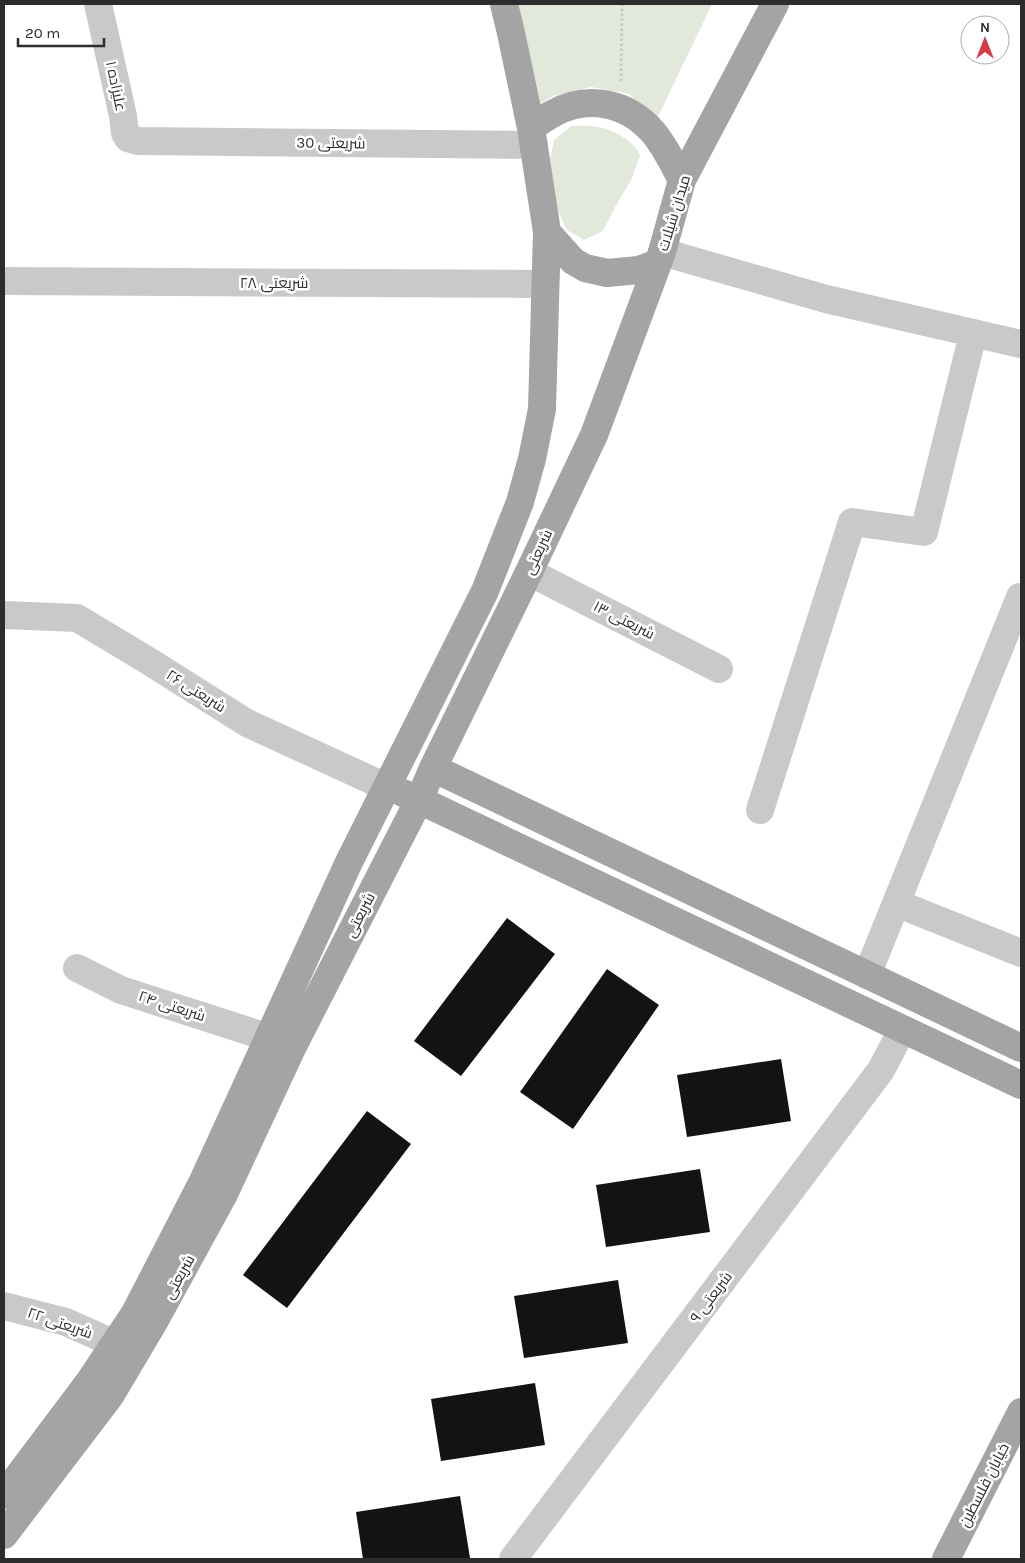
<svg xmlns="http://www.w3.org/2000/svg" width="1025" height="1563" font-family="Karla,Cairo,sans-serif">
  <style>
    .green { fill: #e2e8da }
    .building { fill: #131313 }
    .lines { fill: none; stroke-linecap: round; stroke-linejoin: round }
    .path { stroke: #c9c9c9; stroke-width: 3; stroke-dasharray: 2.5 2.5; stroke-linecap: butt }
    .minor { stroke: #c9c9c9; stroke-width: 28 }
    .major { stroke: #a4a4a4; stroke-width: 28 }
    .labels { text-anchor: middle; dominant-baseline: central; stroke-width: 5; stroke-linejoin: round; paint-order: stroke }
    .street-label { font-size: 15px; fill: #2c2c2c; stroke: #fff }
  </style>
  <rect width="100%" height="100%" fill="#fff"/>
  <path class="green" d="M513 4H712L655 123 630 94 591 87 553 96 534 108Z
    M571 126C580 126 590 125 599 127 615 131 633 140 640 155L631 180 615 207 603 231 584 240 567 230 556 207 550 160 554 140Z"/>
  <path class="building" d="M507 918 555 954 461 1076 414 1041Z
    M607 969 659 1005 573 1129 520 1092Z
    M781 1059 791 1121 687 1137 677 1075Z
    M367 1111 411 1144 287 1308 243 1275Z
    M700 1169 710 1232 606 1247 596 1185Z
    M618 1280 628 1343 524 1358 514 1296Z
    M535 1383 545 1445 441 1461 431 1399Z
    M460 1496 470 1558 363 1559 356 1512Z"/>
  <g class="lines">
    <path class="path" d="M621 81 622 4"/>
    <path class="minor" d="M98 4 123 116 125 133 128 138 138 141 534 145
      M662 252 826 299 1021 344
      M4 281 545 284
      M529 572 719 669
      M4 615 77 618 147 660 247 723 386 787
      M760 810 852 522 924 532 973 334
      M896 903 1021 953
      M77 968 121 990 270 1038
      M867 975 1020 597
      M4 1306 66 1322 115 1344
      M513 1559 881 1070 902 1030"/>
    <path class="major" d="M504 4 511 33 531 128 547 232 573 261 585 268 607 273 639 270 658 263 662 252 682 180 775 4
      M531 128C538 123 546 117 554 113 588 95 626 102 652 131 664 144 673 164 682 180
      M433 768 1021 1048
      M403 793 419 800 1021 1085
      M4 1495 89 1382 135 1313 202 1183 349 862 485 591 520 502 532 459 542 409 547 232
      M4 1535 110 1396 155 1320 224 1194 292 1048 419 800 433 768 529 572 594 435 658 263
      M946 1559 1021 1412"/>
  </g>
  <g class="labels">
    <g class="street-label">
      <text transform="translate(116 86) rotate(78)">علیزاده ۱</text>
      <text transform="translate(331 143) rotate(1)">شریعتی 30</text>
      <text transform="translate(674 213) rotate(-73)">میدان شیلات</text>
      <text x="274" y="283">شریعتی ۲۸</text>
      <text transform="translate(538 552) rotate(-65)">شریعتی</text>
      <text transform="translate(624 620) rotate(27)">شریعتی ۱۳</text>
      <text transform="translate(196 691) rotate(32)">شریعتی ۲۶</text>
      <text transform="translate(360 915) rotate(-63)">شریعتی</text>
      <text transform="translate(172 1006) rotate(18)">شریعتی ۲۴</text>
      <text transform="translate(179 1277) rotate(-61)">شریعتی</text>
      <text transform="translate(711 1297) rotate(-53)">شریعتی ۹</text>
      <text transform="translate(60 1323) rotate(19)">شریعتی ۲۲</text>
      <text transform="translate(984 1485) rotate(-63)">خیابان فلسطین</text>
    </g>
  </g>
  <rect width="1025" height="1563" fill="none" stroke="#2c2c2c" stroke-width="10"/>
  <g transform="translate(985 40)"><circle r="24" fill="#ffffff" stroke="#ababab"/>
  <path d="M0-4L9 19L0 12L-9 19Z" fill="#d63a47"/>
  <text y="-8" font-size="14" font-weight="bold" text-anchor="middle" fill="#2c2c2c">N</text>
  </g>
  <path d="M18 38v8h86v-8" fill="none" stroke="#2c2c2c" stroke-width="2.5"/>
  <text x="25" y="38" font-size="15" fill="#2c2c2c" stroke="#ffffff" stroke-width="4" paint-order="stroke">20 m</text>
</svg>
